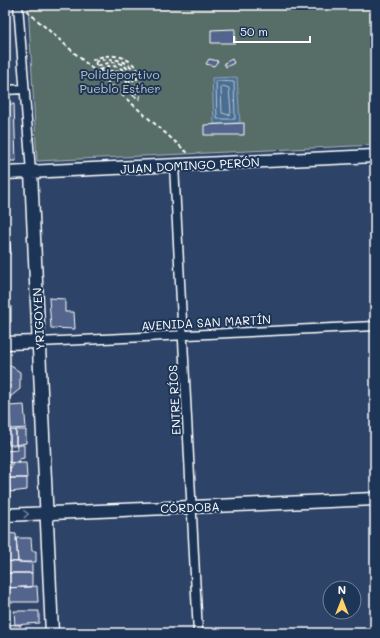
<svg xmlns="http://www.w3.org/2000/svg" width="380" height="638" font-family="Mali,sans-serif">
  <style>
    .green { fill: #576d68; stroke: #abb6b4 }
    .water { fill: #4a6e91; stroke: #92a8bd }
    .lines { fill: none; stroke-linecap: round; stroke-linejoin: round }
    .shore { stroke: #b7c5d3; stroke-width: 1 }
    .building { fill: #53658d; stroke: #fff }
    .street-casing { stroke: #fff; stroke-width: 11 }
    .secondary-casing { stroke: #fff; stroke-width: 15 }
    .path { stroke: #fff; stroke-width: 2; stroke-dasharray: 4 3; stroke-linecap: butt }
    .street { stroke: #1d3557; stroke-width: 8 }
    .secondary { stroke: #1d3557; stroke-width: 12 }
    .oneway { stroke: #6c7c92 }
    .labels { text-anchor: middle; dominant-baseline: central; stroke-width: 4; stroke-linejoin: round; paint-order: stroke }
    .park-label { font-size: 12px; fill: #bcc5c3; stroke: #1d3557 }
    .street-label { font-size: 12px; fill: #fff; stroke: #1d3557 }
  </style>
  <rect width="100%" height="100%" fill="#2d4367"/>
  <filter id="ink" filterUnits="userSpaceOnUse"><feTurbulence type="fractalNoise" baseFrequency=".025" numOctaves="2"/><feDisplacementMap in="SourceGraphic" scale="8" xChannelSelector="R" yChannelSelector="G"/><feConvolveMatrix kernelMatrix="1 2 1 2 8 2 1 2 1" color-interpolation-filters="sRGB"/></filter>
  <g filter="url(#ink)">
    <path class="green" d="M28 5H375V145L37 161Z"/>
    <path class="water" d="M237 77 240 123 214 124 212 78Z"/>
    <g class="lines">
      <path class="shore" d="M218 81 234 82 235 119H217L216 83Z
        M223 86 229 88 231 113 229 115 222 113 221 88Z"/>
    </g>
    <path class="building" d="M235 29V43H211V30Z
      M209 59 218 61 214 66 206 64Z
      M232 59 234 63 226 67 224 63Z
      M5 104H14L16 161H5Z
      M244 123V135H204V125Z
      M5 242H10L11 253H5Z
      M49 298 65 299V312H74L75 329 51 328Z
      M11 306V322L5 323V307Z
      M5 362 20 372V389L9 398H5Z
      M24 405 26 428 11 429 9 406Z
      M16 430H26V443L16 445Z
      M16 430V445H9V441H5V431Z
      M16 445H24V458L19 459 20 463 5 462V451L18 450Z
      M12 463H26L27 478H5V472L8 471V468L12 467Z
      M9 478H27V490L10 492Z
      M5 484H9L10 502H5Z
      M5 533 16 534 18 562 5 561Z
      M16 538H31L32 551H36V562H18Z
      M5 561 32 563V573H5Z
      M5 573H32V587L5 588Z
      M37 586 38 602H5V588Z
      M5 606H6L7 633H5Z
      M14 611H39V623L15 625Z
      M20 624V633H7L6 625Z"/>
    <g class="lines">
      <g class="street-casing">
        <path id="street" d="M18 5 31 172
          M5 90 24 89
          M174 165 198 633
          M39 342 375 326"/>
      </g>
      <g class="secondary-casing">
        <path id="secondary" d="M31 172 52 633
          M5 173 375 156
          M5 343 39 342
          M5 515 375 499"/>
      </g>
      <path class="path" d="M27 11 189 154
        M95 62C121 53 145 67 135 96
        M98 66C104 64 112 61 119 63 132 68 137 83 132 95
        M100 70C103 69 106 67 109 66 124 64 134 80 129 93
        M102 73 111 71 120 72 127 80 126 91
        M102 77 104 76 93 60C122 46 151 68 139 99L123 89 121 93"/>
      <use href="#street" class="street"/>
      <use href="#secondary" class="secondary"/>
    </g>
    <defs><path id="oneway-chevron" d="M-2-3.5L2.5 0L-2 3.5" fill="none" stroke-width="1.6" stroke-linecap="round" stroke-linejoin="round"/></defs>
    <use class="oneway" href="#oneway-chevron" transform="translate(26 514) rotate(-3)"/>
  </g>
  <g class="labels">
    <g class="park-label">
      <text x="120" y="74">Polideportivo<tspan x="120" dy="14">Pueblo Esther</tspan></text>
    </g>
    <g class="street-label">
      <text transform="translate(190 165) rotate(-3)">JUAN DOMINGO PERÓN</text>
      <text transform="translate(38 319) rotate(-93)">YRIGOYEN</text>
      <text transform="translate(206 322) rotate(-3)">AVENIDA SAN MARTÍN</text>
      <text transform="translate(174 400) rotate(-93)">ENTRE RÍOS</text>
      <text transform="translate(190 507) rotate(-2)">CÓRDOBA</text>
    </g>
  </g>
  <rect width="380" height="638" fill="none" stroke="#1d3557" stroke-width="20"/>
  <rect x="10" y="10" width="360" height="618" fill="none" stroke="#fff" stroke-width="1.5" filter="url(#ink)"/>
  <g transform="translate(342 600)"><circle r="19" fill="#1d3557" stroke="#77869a"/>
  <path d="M0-3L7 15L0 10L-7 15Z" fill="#ffd166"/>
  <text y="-6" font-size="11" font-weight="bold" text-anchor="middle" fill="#ffffff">N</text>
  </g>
  <path d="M234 36v6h76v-6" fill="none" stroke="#ffffff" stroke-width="2"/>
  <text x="240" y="36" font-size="12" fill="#ffffff" stroke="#1d3557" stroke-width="3" paint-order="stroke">50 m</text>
</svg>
